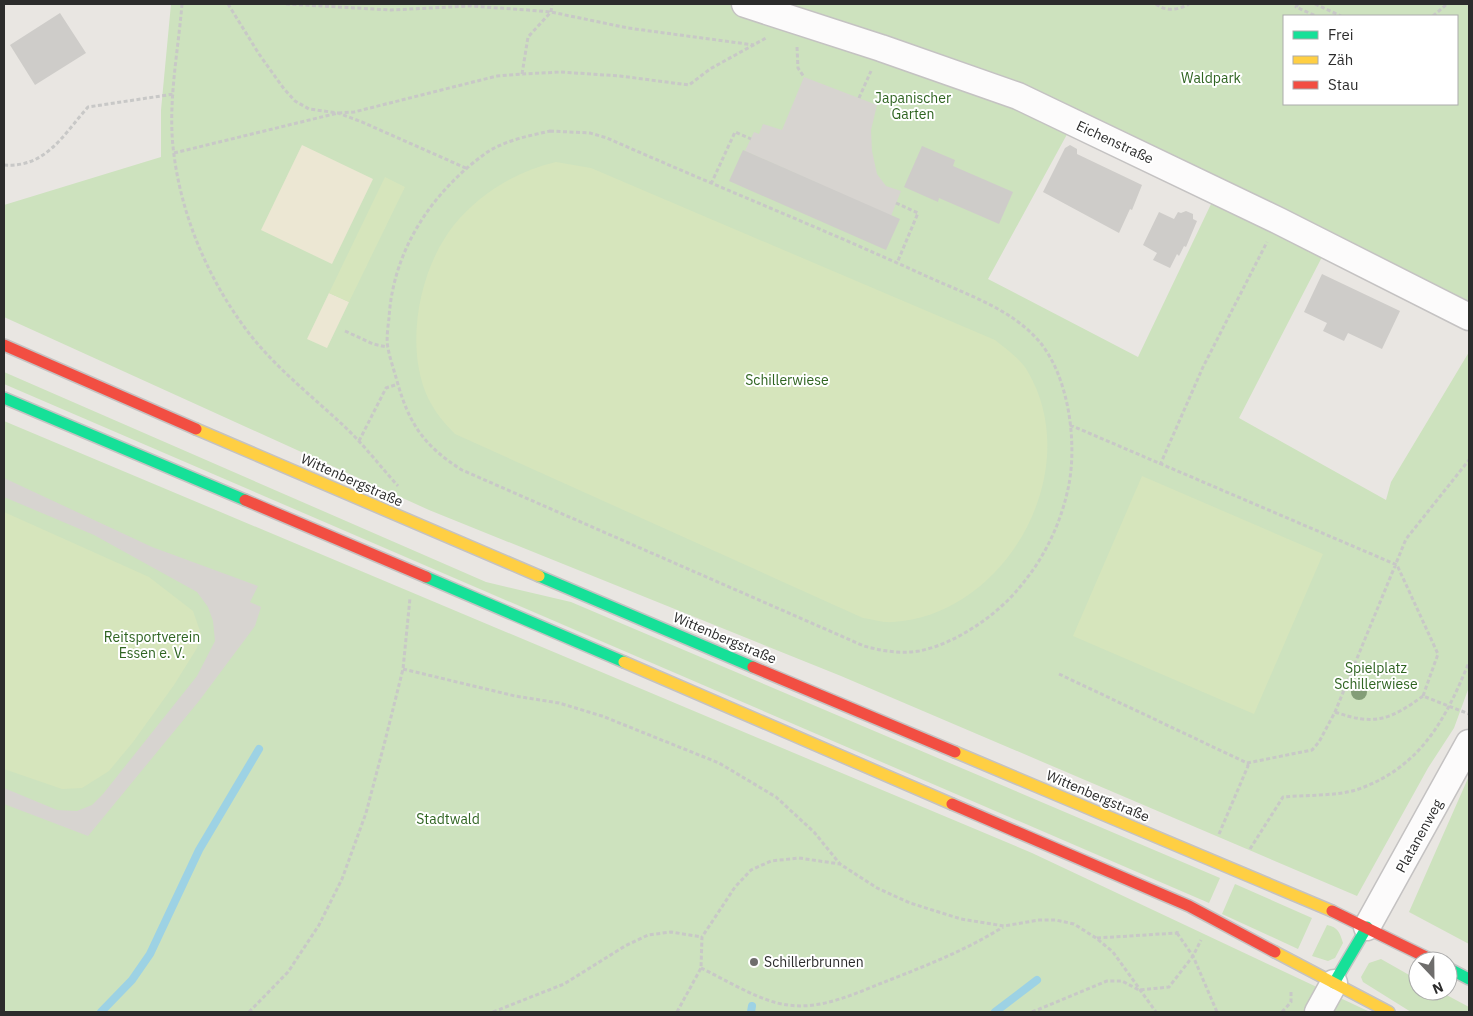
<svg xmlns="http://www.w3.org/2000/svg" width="1473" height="1016" font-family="'IBM Plex Sans',sans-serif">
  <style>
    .green { fill: #cde2be; fill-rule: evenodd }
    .sand { fill: #ece7d3 }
    .pitch { fill: #d6e5bc }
    .plaza { fill: #d7d4d0 }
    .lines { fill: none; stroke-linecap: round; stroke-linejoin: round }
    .stream { stroke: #9dd2e4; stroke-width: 8 }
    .building { fill: #ceccc9 }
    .street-casing { stroke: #c4c2c2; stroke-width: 29 }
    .fast-casing { stroke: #c4c2c2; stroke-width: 14 }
    .slow-casing { stroke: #c4c2c2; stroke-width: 14 }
    .jam-casing { stroke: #c4c2c2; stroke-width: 14 }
    .path { stroke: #c8c8c7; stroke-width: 3; stroke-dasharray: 4 2.5; stroke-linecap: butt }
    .street { stroke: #fcfbfb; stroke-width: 26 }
    .fast { stroke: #16e098; stroke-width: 11 }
    .slow { stroke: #ffcf43; stroke-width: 11 }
    .jam { stroke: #f24e42; stroke-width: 11 }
    .tree { fill: #839e78 }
    .poi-dot { fill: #6e6d6c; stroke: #fff; stroke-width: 2 }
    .labels { text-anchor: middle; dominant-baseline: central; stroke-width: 4; stroke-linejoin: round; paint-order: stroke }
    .park-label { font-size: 14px; fill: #2f6421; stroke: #fff }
    .street-label { font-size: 14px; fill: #2c2c2c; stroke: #fff }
    .poi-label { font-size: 14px; fill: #2c2c2c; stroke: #fff; text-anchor: start }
  </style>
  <rect width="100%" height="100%" fill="#e9e6e2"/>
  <path class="green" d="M171 4H735L1071 127 988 279 1138 357 1212 202 1322 257 1239 418 1386 500 1391 482 1469 352V687L1454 728 1428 768 1357 896 841 676 429 510 4 317V205L161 157V110Z
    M778 4H1469V302L1286 217ZM1284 16H1457V104H1284Z
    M4 372 486 582 571 602 1220 878 1209 903 4 384Z
    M4 421 1032 853 1370 1012H4Z
    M1469 776V944L1409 912Z
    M1235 884 1312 918 1298 949 1222 914Z
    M1327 925C1338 927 1340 933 1343 943L1335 958 1328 961 1312 956Z
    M1381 959 1418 980V991H1439L1469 1007V1012H1411L1363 982 1361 977 1369 963Z"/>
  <path class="sand" d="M302 145 373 179 332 264 261 230Z
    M329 293 349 302 327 348 307 339Z"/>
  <path class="pitch" d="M556 162 591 168 995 340C1006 349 1021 359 1028 372 1086 471 1006 615 893 622 883 623 872 619 863 618L455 434C444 423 435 412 428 398 404 346 419 269 454 225 480 193 517 171 556 162Z
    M385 177 405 187 349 302 329 293Z
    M1142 476 1323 554 1254 714 1073 636Z
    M4 512 149 577 193 611 201 634 197 648 174 685 133 742 109 771 82 788 62 789 4 769Z"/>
  <path class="plaza" d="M804 77 877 105 871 130 872 151 877 174 886 186 901 191 891 216 745 151 754 132 759 134 763 124 782 130Z
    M4 478 152 547 258 586 250 602 261 607 255 626 199 701 88 836 4 804V788L57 810 77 811 92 805 103 794 197 676 215 641 213 621 208 607 197 592 94 535 4 497Z"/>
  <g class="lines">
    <path class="stream" d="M101 1012 132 980 150 954 199 850 259 749
      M751 1012 752 1006
      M995 1012 1037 980"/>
  </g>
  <path class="building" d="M60 13 86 53 35 85 10 45Z
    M1070 145 1077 149V154L1142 185 1132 210 1130 209 1119 233 1043 192 1065 148Z
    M922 146 955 160 953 166 1013 192 999 224 939 198 938 202 904 187Z
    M743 150 900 219 886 250 729 181Z
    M1186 211 1193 214V219L1197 221 1186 247 1184 246 1179 256 1177 254 1170 268 1153 260 1157 253 1143 245 1159 212 1174 219 1178 212 1181 213Z
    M1322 274 1400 311 1382 349 1348 333 1344 341 1323 331 1327 323 1304 312Z"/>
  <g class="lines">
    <g class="street-casing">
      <path id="street" d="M745 4 881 48 1018 96 1279 221 1469 317
        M1367 927 1469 743
        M1318 1012 1334 983"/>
    </g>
    <g class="fast-casing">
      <path id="fast" d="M4 398 245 500
        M539 576 753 667
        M426 577 624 662
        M1448 968 1469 979
        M1334 983 1367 927"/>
    </g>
    <g class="slow-casing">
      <path id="slow" d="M196 429 539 576
        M624 662 952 804
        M955 752 1332 911
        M1275 952 1389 1012"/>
    </g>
    <g class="jam-casing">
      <path id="jam" d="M4 345 196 429
        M245 500 426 577
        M753 667 955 752
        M952 804 1189 906 1275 952
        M1332 911 1434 961"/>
    </g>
    <path class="path" d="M182 4C178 53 167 106 174 155 182 217 208 278 245 328 273 366 311 395 345 427 364 445 380 466 398 486
      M228 4 259 54 284 89 295 101 309 109 338 113 362 122 468 169
      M286 4 391 10 470 6 528 10 551 12 628 28 754 45
      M1156 4C1166 12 1178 10 1189 4
      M1298 4 1296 7 1316 16
      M1315 4 1341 16
      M1433 16 1447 4
      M797 47 798 68 804 77
      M522 74 528 37 551 12 552 4
      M859 98 871 71
      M550 131 590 133 607 138C713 185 821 228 926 276 963 293 1010 308 1038 340 1069 375 1078 444 1068 489 1060 526 1043 560 1019 588 996 616 955 644 919 651 900 654 882 651 864 646L462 470C424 446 409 424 397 381 394 370 390 359 388 348 386 339 388 327 389 318 393 250 432 192 486 153 505 140 529 136 550 131Z
      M174 153 338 113 354 112 497 76 522 74 561 72 620 76 689 85 710 69 766 38
      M4 165C46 168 63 135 88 107L174 94
      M711 184 735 132 751 139
      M896 203 918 213 897 263
      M345 331 373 344 387 347
      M1070 425 1397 565 1438 654 1423 696 1469 714
      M359 441 386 388 398 384
      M1160 465 1203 367 1267 242
      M403 669 515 696 559 703 602 716 719 763 776 797 814 832 840 864 877 888 910 903 961 919 1004 926 1039 920H1056L1074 924 1096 938 1113 952 1156 1012
      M1059 674 1247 763 1312 750 1319 742 1335 712 1406 539 1469 460
      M1335 712C1374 726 1390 720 1423 696
      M1219 834 1248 766 1247 763
      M1250 849 1283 797C1305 795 1336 796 1356 790 1420 768 1445 721 1469 662
      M1177 933 1193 956 1217 1012
      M1097 938 1177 933 1178 929
      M701 968C726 980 761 1002 788 1005 822 1010 856 993 887 981 928 965 966 950 1003 927
      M249 1012 288 972 319 925 342 879 366 813 385 741 403 669 410 598
      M493 1012 564 984 625 946 648 935 671 932 702 937
      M677 1012 701 968 702 937 735 887 751 870 771 861 799 858 840 864
      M1032 1012 1107 981H1122L1139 990 1169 987 1193 956 1201 940
      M1282 1012 1291 1002V990"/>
    <use href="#street" class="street"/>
    <use href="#fast" class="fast"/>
    <use href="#slow" class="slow"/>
    <use href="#jam" class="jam"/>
  </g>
  <circle class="tree" cx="1359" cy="692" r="8"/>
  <circle class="poi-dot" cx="754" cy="962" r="5"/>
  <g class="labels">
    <g class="park-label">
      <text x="1211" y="78">Waldpark</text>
      <text x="913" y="98">Japanischer<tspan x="913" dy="16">Garten</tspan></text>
      <text x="787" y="380">Schillerwiese</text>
      <text x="152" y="637">Reitsportverein<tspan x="152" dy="16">Essen e. V.</tspan></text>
      <text x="1376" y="668">Spielplatz<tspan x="1376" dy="16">Schillerwiese</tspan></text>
      <text x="448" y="819">Stadtwald</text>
    </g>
    <g class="street-label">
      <text transform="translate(1115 142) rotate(25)">Eichenstraße</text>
      <text transform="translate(352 480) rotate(24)">Wittenbergstraße</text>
      <text transform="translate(725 638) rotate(23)">Wittenbergstraße</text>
      <text transform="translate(1098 796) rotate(23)">Wittenbergstraße</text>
      <text transform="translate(1419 836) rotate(-61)">Platanenweg</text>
    </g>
    <g class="poi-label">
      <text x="764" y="962">Schillerbrunnen</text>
    </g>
  </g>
  <rect width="1473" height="1016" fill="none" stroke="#2c2c2c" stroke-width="10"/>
  <rect x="1283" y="15" width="175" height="90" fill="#ffffff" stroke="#ababab"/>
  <rect x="1293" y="31" width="25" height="8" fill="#16e098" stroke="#ababab"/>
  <text x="1328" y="40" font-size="15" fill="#2c2c2c">Frei</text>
  <rect x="1293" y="56" width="25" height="8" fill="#ffcf43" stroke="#ababab"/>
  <text x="1328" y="65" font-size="15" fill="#2c2c2c">Zäh</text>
  <rect x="1293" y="81" width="25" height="8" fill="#f24e42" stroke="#ababab"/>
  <text x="1328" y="90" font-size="15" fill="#2c2c2c">Stau</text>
  <g transform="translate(1433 976) rotate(158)"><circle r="24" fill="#ffffff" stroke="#ababab"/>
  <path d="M0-4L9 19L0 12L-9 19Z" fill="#6e6d6c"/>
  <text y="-8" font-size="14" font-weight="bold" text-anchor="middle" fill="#2c2c2c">N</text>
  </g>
</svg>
